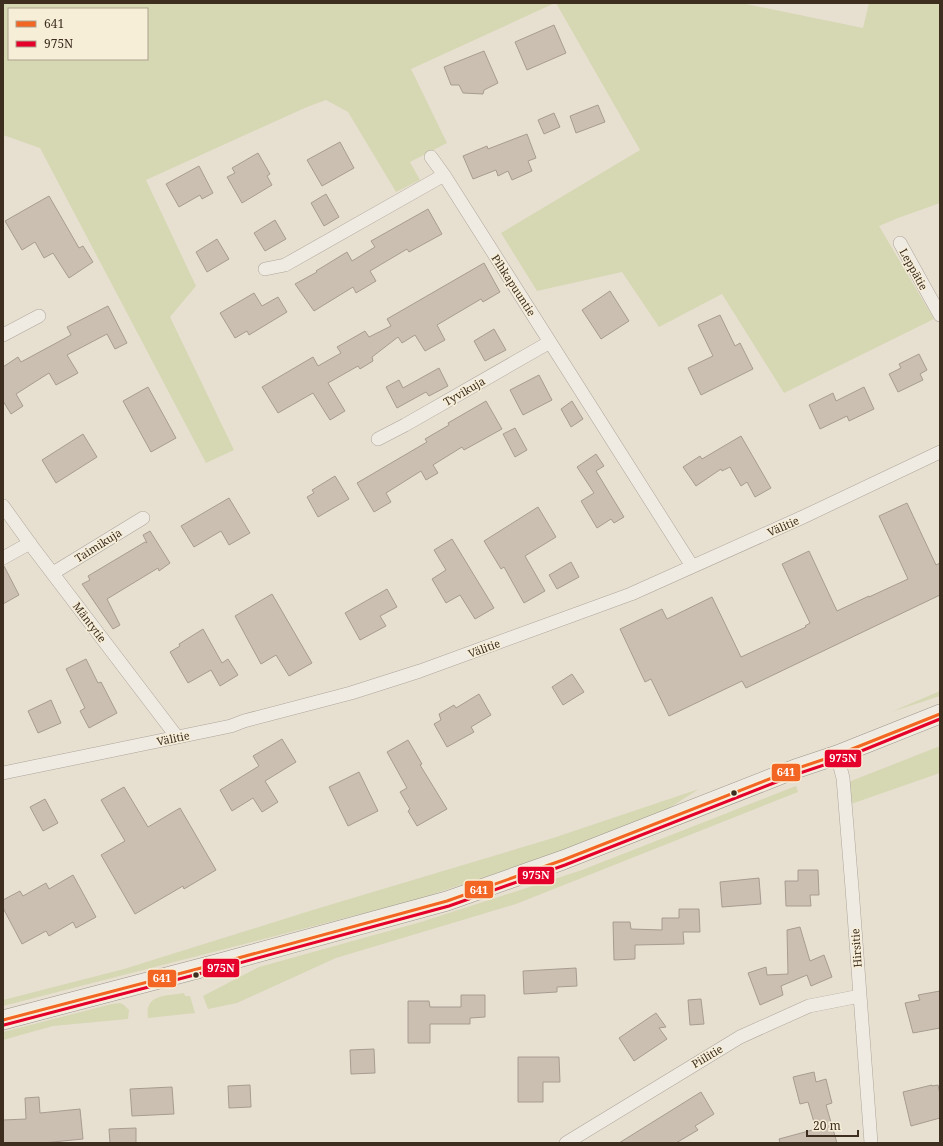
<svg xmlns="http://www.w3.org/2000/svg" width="943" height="1146" font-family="'Noto Serif',serif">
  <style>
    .green { fill: #d6d7b3; fill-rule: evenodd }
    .building { fill: #cbbfb2; stroke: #a89c90 }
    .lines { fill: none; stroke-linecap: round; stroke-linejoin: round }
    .street-casing { stroke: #ada599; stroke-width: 14 }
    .secondary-casing { stroke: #9c958a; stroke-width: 20 }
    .street { stroke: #efebe3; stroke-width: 13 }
    .secondary { stroke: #efebe3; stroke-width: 19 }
    .bus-1-casing { stroke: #f7eed8; stroke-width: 6 }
    .bus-2-casing { stroke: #f7eed8; stroke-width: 6 }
    .bus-1 { stroke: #f26522; stroke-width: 3 }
    .bus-2 { stroke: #e4002b; stroke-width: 3 }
    .bus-dot { fill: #3d2e20; stroke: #f7eed8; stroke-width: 1.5 }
    .labels { text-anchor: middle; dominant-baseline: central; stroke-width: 3; stroke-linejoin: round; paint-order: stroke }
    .street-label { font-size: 11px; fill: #3d2e20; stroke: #f7eed8 }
    .line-badge { stroke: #f7eed8; stroke-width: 1.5 }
    .badge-label { font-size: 11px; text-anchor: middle; font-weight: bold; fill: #fff }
  </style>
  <rect width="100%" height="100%" fill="#e7e0d1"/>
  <path class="green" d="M3 3H555L411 69 447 143 410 162 420 180 396 192 348 112 326 100 307 107 146 180 196 286 170 317 234 450 206 463 40 148 3 135ZM9 9H147V59H9Z
    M556 3H741L863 28 869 3H940V203L898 218 879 226 934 319 784 393 722 294 659 327 622 272 537 291 501 233 640 150Z
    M940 691V696L891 712Z
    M940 746V773L851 804 848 786 851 781Z
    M796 786 798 792 516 904 336 958 237 1003 208 1009 203 996 259 967 421 922 582 870Z
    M699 789 663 812 564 851 415 900 3 1006V1000L124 969 316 909 553 838Z
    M184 993 185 996H190L195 1013 148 1018C144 994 166 996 184 993Z
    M120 1003 124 1005 129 1010 128 1019 53 1026 3 1040V1032L112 1004Z"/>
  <path class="building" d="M554 25 566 53 527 70 515 42Z
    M484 51 498 83 484 90 483 94 463 93 459 85H451L444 67Z
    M598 105 605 122 576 133 570 116Z
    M554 113 560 127 544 134 538 120Z
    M527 134 536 158 528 161 532 171 512 180 508 171 498 176 496 170 473 179 463 156 487 146 488 149Z
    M340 142 354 168 322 186 307 160Z
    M258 153 270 174 267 176 272 185 242 203 227 177 235 173 232 168Z
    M199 166 213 193 202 199 200 195 179 207 166 184Z
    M326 194 339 217 324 226 311 203Z
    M49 196 79 248 83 246 93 262 69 278 53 253 44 258 35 242 22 250 5 221Z
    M428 209 442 234 409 252 407 249 370 271 376 281 356 293 353 287 314 311 295 284 317 272 316 271 347 252 352 261 375 247 371 241Z
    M275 220 286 239 265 251 254 233Z
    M217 239 229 259 207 272 196 252Z
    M484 263 500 292 483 302 481 299 437 325 445 340 425 351 415 335 402 343 398 337 372 357 373 361 360 369 358 366 328 383 345 411 330 420 313 393 278 413 262 387 313 357 318 366 341 353 337 347 365 331 369 337 391 326 387 319Z
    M610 291 629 321 601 339 582 310Z
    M254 293 262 306 278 297 287 312 249 335 247 331 235 338 220 313Z
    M108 306 127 343 115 349 107 334 67 355 78 373 56 385 49 373 16 394 23 406 11 414 3 401V367L18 357 21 362 71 335 67 327Z
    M720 315 735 346 740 343 753 369 701 395 688 368 713 356 698 325Z
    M494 329 506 350 485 361 474 341Z
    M919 354 927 370 920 374 923 380 898 392 889 374 901 368 899 364Z
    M439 368 448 386 429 396 426 392 397 408 386 387 399 380 403 388Z
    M539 375 552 400 523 415 510 390Z
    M148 387 176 438 151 452 123 401Z
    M864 387 874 409 849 421 847 416 820 429 809 405 833 393 836 401Z
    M486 401 502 429 464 450 462 447 433 465 438 473 426 480 421 471 386 493 391 502 374 512 357 483 427 442 425 439 449 425 448 423Z
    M572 401 583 419 571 427 561 409Z
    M515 428 527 450 515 457 503 434Z
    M83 434 97 457 56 483 42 460Z
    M741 436 771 488 755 497 747 482 741 486 730 467 722 471 721 469 696 486 683 467 700 456 702 459Z
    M596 454 604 466 596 471 624 517 614 523 611 519 597 528 581 501 594 493 577 467Z
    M335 476 349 499 318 517 307 497 314 493 312 490Z
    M229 498 250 533 229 545 221 531 194 547 181 526Z
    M907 503 936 565 940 563V595L746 688 742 681 669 716 651 679 645 682 620 629 662 609 667 619 712 597 741 657 806 627 805 626 810 623 782 564 809 551 837 611 869 596V597L908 579 879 516Z
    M538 507 556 537 525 556 545 591 524 603 504 567 501 569 484 541Z
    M150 531 170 563 159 571 158 568 107 599 120 625 113 629 82 584 90 580 88 576 145 542 147 543 143 535Z
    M452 539 494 608 475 619 460 595 446 603 432 579 446 570 434 550Z
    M571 562 579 577 557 589 549 575Z
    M3 566H4L19 595 3 604Z
    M387 589 397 607 380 616 386 626 360 640 345 613Z
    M272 594 312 663 289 676 276 655 261 664 235 616Z
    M203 629 222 663 228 659 238 675 220 686 211 670 188 683 170 652 180 646 179 644Z
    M86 659 98 683 101 682 117 713 89 728 80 711 85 708 66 669Z
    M572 674 584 692 563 705 552 687Z
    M479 694 491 715 471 727 474 732 447 747 434 724 441 720 439 714 454 705 456 708Z
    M51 700 61 723 38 733 28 711Z
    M282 739 296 762 265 781 278 802 262 812 253 798 232 811 220 790 259 766 253 756Z
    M408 740 422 764 420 765 447 809 417 826 408 811 410 809 400 792 407 788 387 752Z
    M359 772 378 811 348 826 329 787Z
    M124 787 148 827 180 808 216 870 184 889 183 886 135 914 101 855 125 841 101 800Z
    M45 799 58 823 43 831 30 807Z
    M798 870H818L819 895H810L811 906H786L785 881H798Z
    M73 875 96 917 76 928 73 922 49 936 46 931 22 944 3 908V900L20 891 23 896 46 883 49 889Z
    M759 878 761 904 722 907 720 882Z
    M679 909H699L700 932H683L684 944 635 945V959L614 960 613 922H630L631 929 662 930V918H679Z
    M800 927 810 961 824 955 832 977 811 986 807 975 781 986 783 995 760 1005 748 973 766 967 767 975 788 974 787 930Z
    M576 968 577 986 557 987V992L524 994 523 971Z
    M940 991V1028L913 1033 905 1003 920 1000 918 995Z
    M461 995H485V1017L470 1018V1024H430V1043H408V1001H429L430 1007H461Z
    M701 999 704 1024 690 1025 688 1000Z
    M656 1013 666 1027 659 1028 667 1039 634 1061 619 1038Z
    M374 1049 375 1073 351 1074 350 1050Z
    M518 1057H559L560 1082H543V1102H518Z
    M814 1072 816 1082 826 1079 832 1103 826 1105 837 1143H780L779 1139 816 1129 808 1102 800 1104 793 1077Z
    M250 1085 251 1107 229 1108 228 1086Z
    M932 1085V1086L938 1085 940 1094V1118L911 1126 903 1092Z
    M172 1087 174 1114 132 1116 130 1089Z
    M701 1092 714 1114 695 1126 698 1130 676 1143H619Z
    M39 1097 40 1113 80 1109 83 1139 43 1143H3V1120L26 1119 25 1098Z
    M136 1128V1143H110L109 1129Z"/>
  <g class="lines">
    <g class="street-casing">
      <path id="street" d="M431 157 444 175
        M900 243 940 315
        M265 269 285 265 444 175 692 566
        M3 335 39 316
        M378 439 405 425 550 342
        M3 506 34 549 177 737
        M3 558 30 543
        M53 573 143 518
        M837 755 843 778 852 888 871 1143
        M3 773 231 726 244 721 351 693 420 671 631 594 803 517 940 452
        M566 1143 740 1037 809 1006 860 996"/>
    </g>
    <g class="secondary-casing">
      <path id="secondary" d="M3 1020 220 963 447 901 563 860 795 769 837 755 940 714"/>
    </g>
    <use href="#street" class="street"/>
    <use href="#secondary" class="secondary"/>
    <g class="bus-1-casing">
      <path id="bus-1" d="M3 1020 220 963 447 901 563 860 795 769 837 755 940 714"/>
    </g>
    <g class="bus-2-casing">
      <path id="bus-2" d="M4 1025 221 968 449 906 565 865 797 774 839 760 940 719"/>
    </g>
    <use href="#bus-1" class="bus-1"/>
    <use href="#bus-2" class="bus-2"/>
  </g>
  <g class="bus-dot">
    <circle cx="734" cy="793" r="3.5"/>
    <circle cx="196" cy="975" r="3.5"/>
  </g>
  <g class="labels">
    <g class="street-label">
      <text transform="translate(914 269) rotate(61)">Leppätie</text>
      <text transform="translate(514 285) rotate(57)">Pihkapuuntie</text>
      <text transform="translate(464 391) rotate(-30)">Tyvikuja</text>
      <text transform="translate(783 526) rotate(-24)">Välitie</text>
      <text transform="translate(98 545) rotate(-32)">Taimikuja</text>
      <text transform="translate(90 622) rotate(53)">Mäntytie</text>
      <text transform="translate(484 648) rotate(-20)">Välitie</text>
      <text transform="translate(173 738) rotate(-12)">Välitie</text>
      <text transform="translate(856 948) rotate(-94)">Hirsitie</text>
      <text transform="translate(707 1056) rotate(-31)">Piilitie</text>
    </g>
  </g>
  <g class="line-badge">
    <rect x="824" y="749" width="38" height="19" rx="4" fill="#e4002b"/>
    <rect x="771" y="763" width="30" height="19" rx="4" fill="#f26522"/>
    <rect x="517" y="866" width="38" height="19" rx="4" fill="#e4002b"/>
    <rect x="464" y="880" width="30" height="19" rx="4" fill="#f26522"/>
    <rect x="202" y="958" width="38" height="20" rx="4" fill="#e4002b"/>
    <rect x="147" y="969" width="30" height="19" rx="4" fill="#f26522"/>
  </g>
  <g class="badge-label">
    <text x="843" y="762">975N</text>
    <text x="786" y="776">641</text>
    <text x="536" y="879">975N</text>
    <text x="479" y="894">641</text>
    <text x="221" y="972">975N</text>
    <text x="162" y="982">641</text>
  </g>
  <rect width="943" height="1146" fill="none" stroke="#3d2e20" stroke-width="8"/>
  <rect x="8" y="8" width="140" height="52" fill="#f7eed8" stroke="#ada18e"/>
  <rect x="16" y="21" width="20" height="6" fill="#f26522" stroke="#ada18e"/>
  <text x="44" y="28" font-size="12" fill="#3d2e20">641</text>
  <rect x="16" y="41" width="20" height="6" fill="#e4002b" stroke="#ada18e"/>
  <text x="44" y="48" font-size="12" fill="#3d2e20">975N</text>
  <path d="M807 1130v6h51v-6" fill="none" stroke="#3d2e20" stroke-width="2"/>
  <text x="813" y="1130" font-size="12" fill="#3d2e20" stroke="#f7eed8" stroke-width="3" paint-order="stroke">20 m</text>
</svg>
